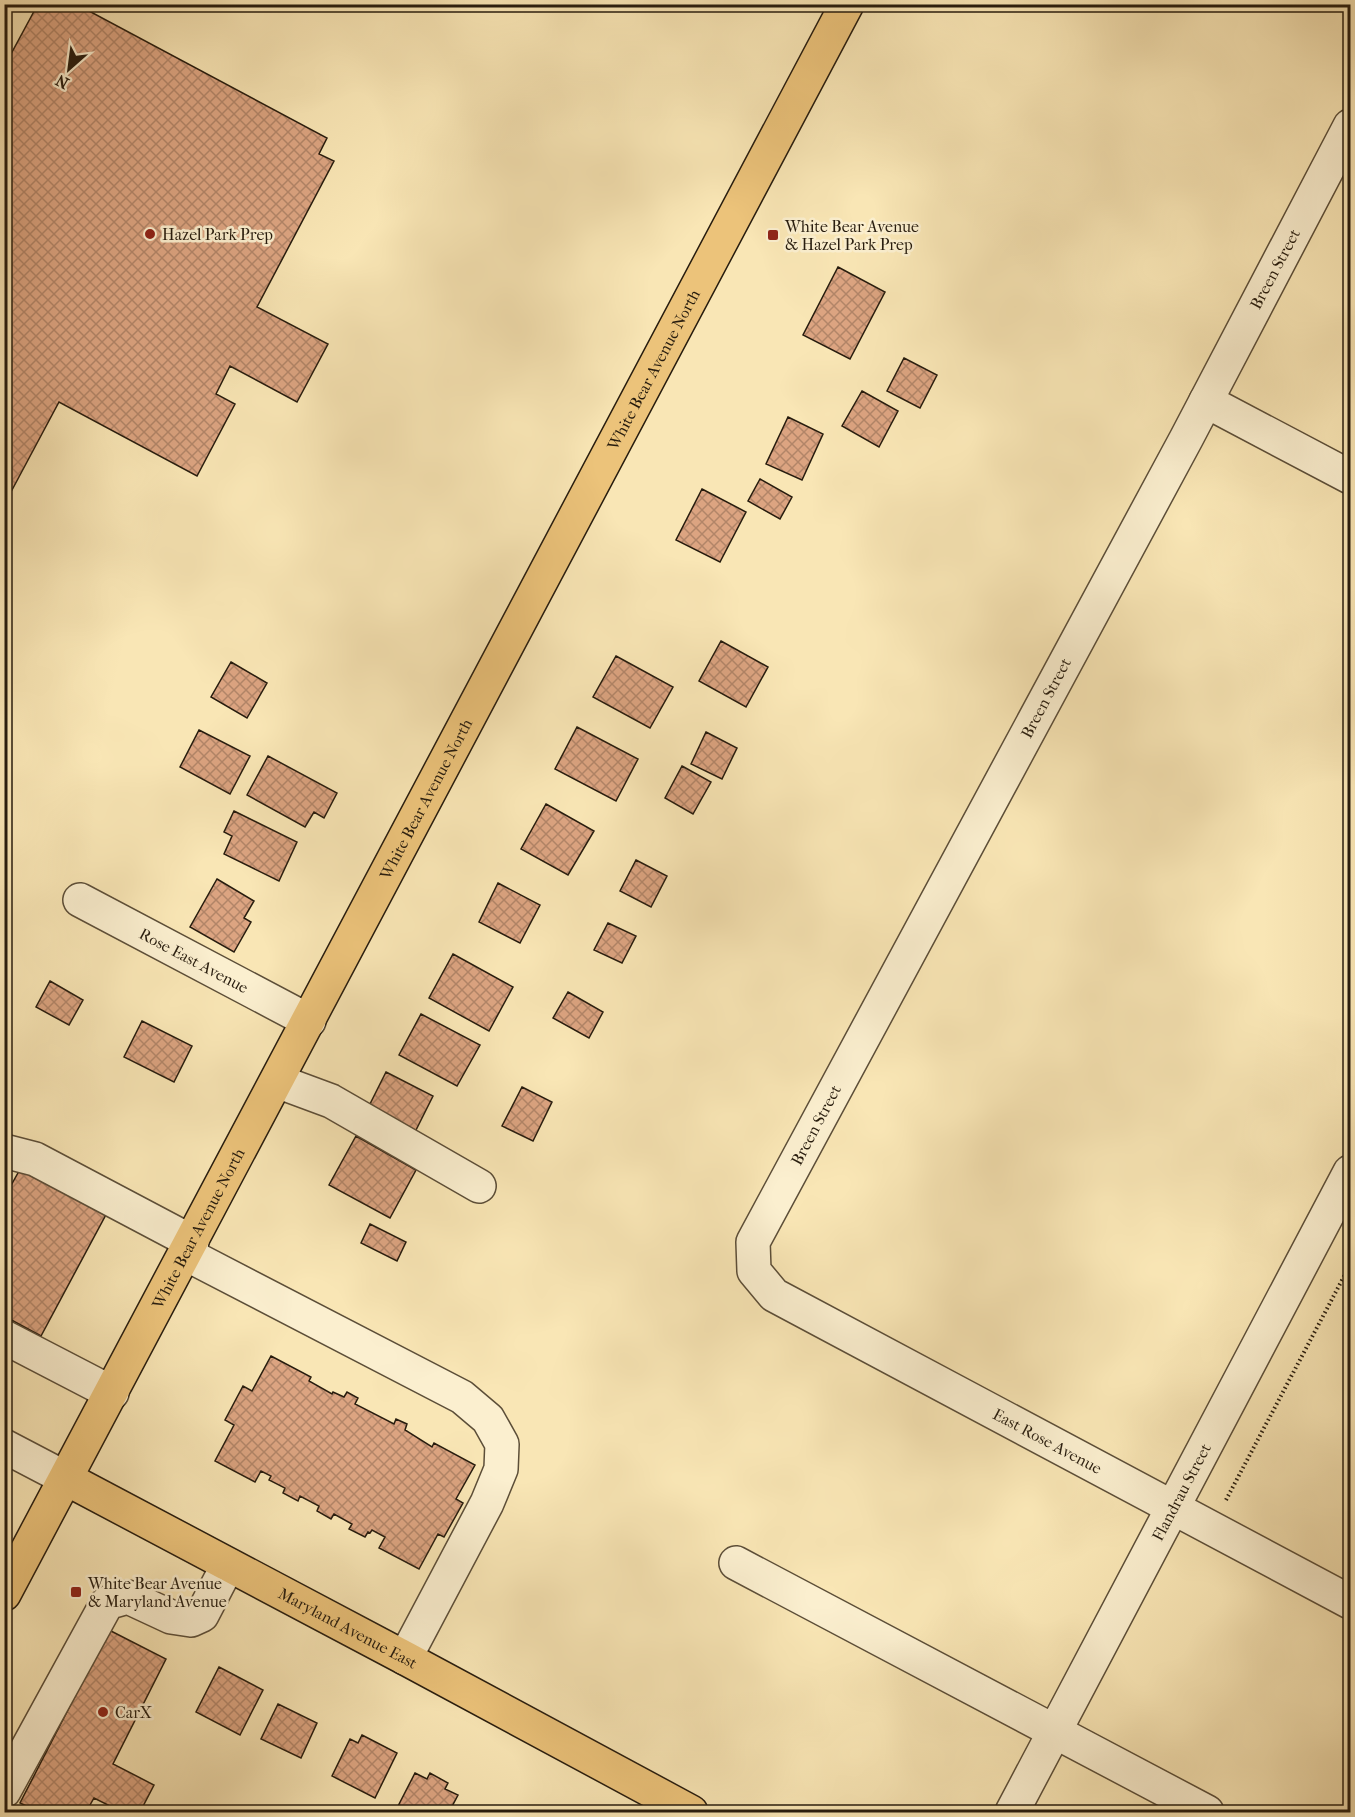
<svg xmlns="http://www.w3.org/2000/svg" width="1355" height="1817" font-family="'IM FELL French Canon',serif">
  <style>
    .building { fill: url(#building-cross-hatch); stroke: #271c0e; stroke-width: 1.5 }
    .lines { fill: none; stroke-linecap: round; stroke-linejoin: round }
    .minor-casing { stroke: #5c4e38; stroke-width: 36 }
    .major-casing { stroke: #271c0e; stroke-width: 36 }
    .path { stroke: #271c0e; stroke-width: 4; stroke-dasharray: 1.5 3; stroke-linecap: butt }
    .minor { stroke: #fbefcf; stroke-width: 33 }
    .major { stroke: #ecc37a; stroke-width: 33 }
    .poi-dot { fill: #8f2418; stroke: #fbefcf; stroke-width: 2 }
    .labels { text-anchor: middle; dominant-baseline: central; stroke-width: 5; stroke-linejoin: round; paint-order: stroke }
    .poi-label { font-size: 16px; fill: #271c0e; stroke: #fbefcf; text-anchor: start }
    .street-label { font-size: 16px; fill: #271c0e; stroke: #fbefcf }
  </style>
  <defs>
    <pattern id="building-cross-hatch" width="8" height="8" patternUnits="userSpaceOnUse" patternTransform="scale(1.5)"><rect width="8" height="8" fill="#dca481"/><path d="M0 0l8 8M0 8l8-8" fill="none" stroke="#b28568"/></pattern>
  </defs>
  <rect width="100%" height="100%" fill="#f9e6b5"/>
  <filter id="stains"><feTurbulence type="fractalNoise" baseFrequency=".00333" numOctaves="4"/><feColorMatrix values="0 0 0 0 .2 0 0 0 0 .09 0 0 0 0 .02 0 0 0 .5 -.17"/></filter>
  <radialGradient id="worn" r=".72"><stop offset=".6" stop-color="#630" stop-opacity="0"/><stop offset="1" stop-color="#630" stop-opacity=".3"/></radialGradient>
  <path class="building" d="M38 4H76L327 138 319 154 334 161 257 307 328 344 297 402 230 366 216 394 235 404 197 476 59 402 4 505V67Z
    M838 267 885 292 850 359 803 335Z
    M904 358 937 375 920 408 887 391Z
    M862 391 898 411 879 447 842 426Z
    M788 417 823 434 802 480 766 464Z
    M760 479 792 497 780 519 748 501Z
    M702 489 746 512 720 562 676 540Z
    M721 641 768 667 746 707 699 681Z
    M616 656 673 687 650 728 593 697Z
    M231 662 267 683 247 718 211 697Z
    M577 727 638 759 616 801 555 769Z
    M199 730 250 756 230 794 180 767Z
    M706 732 737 748 722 779 691 764Z
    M268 756 337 793 324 818 314 812 305 827 247 795Z
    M682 766 711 782 693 814 665 798Z
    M546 804 594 831 568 875 521 849Z
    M234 811 297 842 279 881 224 854 232 836 224 832Z
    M636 860 667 876 651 907 620 891Z
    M217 879 254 901 244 918 251 922 234 952 190 927Z
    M498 883 540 905 520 943 479 922Z
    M608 923 636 936 622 963 594 950Z
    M453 954 513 987 489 1031 429 998Z
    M50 981 83 1000 69 1025 36 1007Z
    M568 992 603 1012 589 1038 553 1018Z
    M421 1014 480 1045 457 1086 399 1055Z
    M142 1021 192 1046 174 1082 124 1057Z
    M386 1072 433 1096 410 1142 363 1118Z
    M522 1087 552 1102 533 1141 502 1126Z
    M356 1136 416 1170 390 1218 329 1185Z
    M23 1164 109 1209 41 1336 4 1316V1198Z
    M370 1224 406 1242 397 1261 361 1243Z
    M271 1356 311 1377 309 1381 332 1394 333 1392 344 1397 347 1392 358 1398 355 1404 394 1424 396 1419 407 1424 405 1430 432 1447 434 1443 475 1465 456 1499 463 1503 444 1537 438 1534 419 1569 379 1548 385 1537 372 1530 370 1533 368 1532 365 1537 349 1529 352 1524 334 1514 331 1519 317 1511 319 1506 300 1496 298 1501 283 1493 285 1488 269 1480 271 1476 261 1471 255 1482 215 1461 234 1425 225 1420 243 1386 252 1391Z
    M109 1630 166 1659 113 1764 154 1785 140 1812H122L94 1798 86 1812H39L20 1803Z
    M219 1667 263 1690 240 1735 196 1712Z
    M278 1704 317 1723 301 1758 261 1739Z
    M362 1735 397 1753 375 1798 332 1776 350 1739 358 1743Z
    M415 1773 427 1779 430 1773 448 1783 445 1789 458 1795 449 1812H395Z"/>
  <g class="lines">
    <g class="minor-casing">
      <g id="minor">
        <path id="s1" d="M1350 126 1186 439 753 1242 754 1271 774 1295 1350 1602"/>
        <path d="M1206 401 1350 477"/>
        <path id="s2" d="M80 900 309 1021"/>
        <path d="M277 1081 331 1101 479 1186"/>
        <path d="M4 1151 35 1159 192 1242"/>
        <path d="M186 1254 462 1397 488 1419 502 1444 501 1469 487 1503 405 1658"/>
        <path d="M4 1337 112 1393"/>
        <path d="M4 1446 67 1479"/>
        <path d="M736 1563 1207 1812"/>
        <path d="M4 1791 107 1603 128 1597 171 1617 191 1620 202 1615 228 1565"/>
        <path id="s3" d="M1012 1812 1350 1172"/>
      </g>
    </g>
    <g class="major-casing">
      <g id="major">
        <path id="s4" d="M67 1479 405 1658 691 1812"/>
        <path id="s5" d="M4 1594 847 4"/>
      </g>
    </g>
    <path class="path" d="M1226 1500 1350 1265"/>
    <use href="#minor" class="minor"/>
    <use href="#major" class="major"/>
  </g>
  <g class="poi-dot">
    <circle cx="150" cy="234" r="6"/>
    <rect x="767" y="229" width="12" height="12" rx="3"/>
    <rect x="70" y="1586" width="12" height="12" rx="3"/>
    <circle cx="103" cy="1712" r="6"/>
  </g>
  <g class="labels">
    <g class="poi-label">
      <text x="785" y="226">White Bear Avenue<tspan x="785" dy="18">&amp; Hazel Park Prep</tspan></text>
      <text x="162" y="234">Hazel Park Prep</text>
      <text x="88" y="1583">White Bear Avenue<tspan x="88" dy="18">&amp; Maryland Avenue</tspan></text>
      <text x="115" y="1712">CarX</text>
    </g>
    <g class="street-label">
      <text transform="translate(1275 269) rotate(-62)">Breen Street</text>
      <text stroke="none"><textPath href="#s5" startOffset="1386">White Bear Avenue North</textPath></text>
      <text transform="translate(1046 698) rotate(-62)">Breen Street</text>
      <text stroke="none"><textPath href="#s5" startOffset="900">White Bear Avenue North</textPath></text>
      <text stroke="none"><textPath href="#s2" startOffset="129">Rose East Avenue</textPath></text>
      <text transform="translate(816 1125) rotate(-62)">Breen Street</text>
      <text stroke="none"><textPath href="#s5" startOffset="414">White Bear Avenue North</textPath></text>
      <text stroke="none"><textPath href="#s1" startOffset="1636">East Rose Avenue</textPath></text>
      <text stroke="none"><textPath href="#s3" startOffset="362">Flandrau Street</textPath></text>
      <text stroke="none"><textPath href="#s4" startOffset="318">Maryland Avenue East</textPath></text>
    </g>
  </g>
  <rect width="1355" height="1817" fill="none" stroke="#f9e6b5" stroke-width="24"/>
  <rect x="6" y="6" width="1343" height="1805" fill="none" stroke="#271c0e" stroke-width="3"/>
  <rect x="12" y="12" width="1331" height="1793" fill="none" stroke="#271c0e" stroke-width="1.5"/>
  <g transform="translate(69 69) rotate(208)" stroke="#fbefcf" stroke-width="4.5" paint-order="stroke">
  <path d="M0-4.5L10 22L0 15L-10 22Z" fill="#271c0e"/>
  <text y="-9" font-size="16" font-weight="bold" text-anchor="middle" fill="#271c0e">N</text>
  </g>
  <rect width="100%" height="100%" filter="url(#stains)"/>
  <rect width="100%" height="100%" fill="url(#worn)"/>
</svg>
